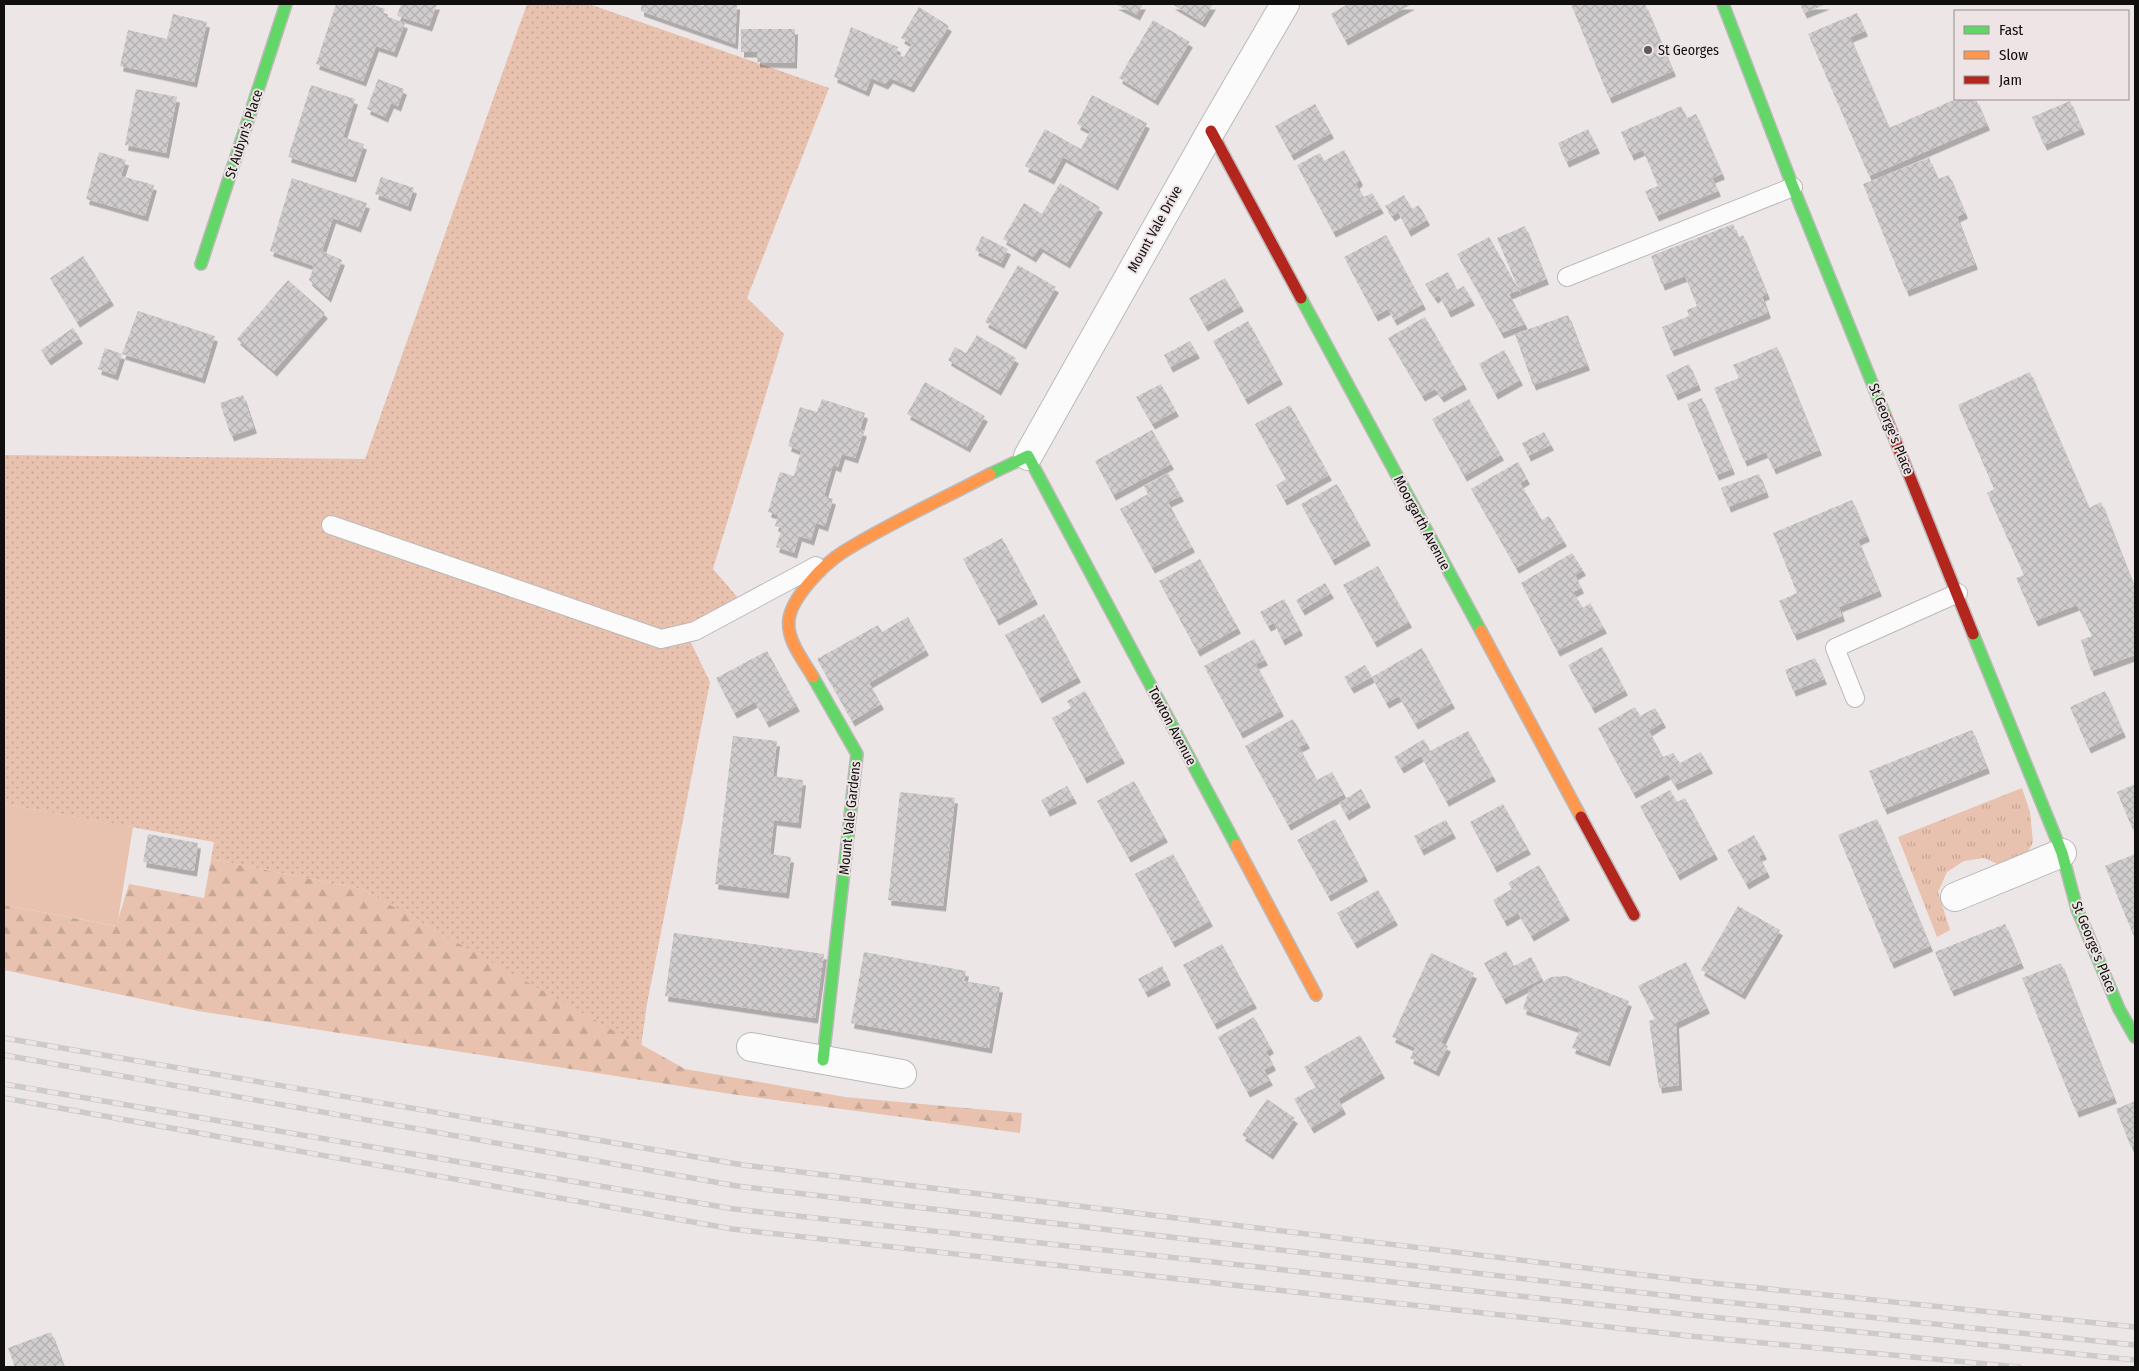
<svg xmlns="http://www.w3.org/2000/svg" width="2139" height="1371" font-family="'Fira Sans Condensed',sans-serif">
  <style>
    .grass { fill: url(#grass-tufts) }
    .forest { fill: url(#forest-firs) }
    .park { fill: url(#park-dots) }
    .pitch { fill: #e8c2af }
    .building { fill: url(#building-cross-hatch); filter: url(#shadow) }
    .lines { fill: none; stroke-linecap: round; stroke-linejoin: round }
    .lane-casing { stroke: #bdb9b9; stroke-width: 20 }
    .street-casing { stroke: #bdb9b9; stroke-width: 30 }
    .fast-casing { stroke: #bdb9b9; stroke-width: 14 }
    .slow-casing { stroke: #bdb9b9; stroke-width: 14 }
    .jam-casing { stroke: #bdb9b9; stroke-width: 14 }
    .lane { stroke: #fcfbfb; stroke-width: 18 }
    .street { stroke: #fcfbfb; stroke-width: 28 }
    .fast { stroke: #63d668; stroke-width: 11 }
    .slow { stroke: #ff974d; stroke-width: 11 }
    .jam { stroke: #b3261e; stroke-width: 11 }
    .rail-casing { stroke: #cccaca; stroke-width: 5.5 }
    .rail { stroke: #eee4e5; stroke-width: 4; stroke-dasharray: 11; stroke-linecap: butt }
    .poi-dot { fill: #5e5a5a; stroke: #eee4e5; stroke-width: 2 }
    .labels { text-anchor: middle; dominant-baseline: central; stroke-width: 4; stroke-linejoin: round; paint-order: stroke }
    .poi-label { font-size: 14px; fill: #110e0e; stroke: #eee4e5; text-anchor: start }
    .street-label { font-size: 14px; fill: #110e0e; stroke: #eee4e5 }
  </style>
  <defs>
    <pattern id="grass-tufts" width="24" height="20" patternUnits="userSpaceOnUse" patternTransform="scale(1.25)"><rect width="24" height="20" fill="#e8c2af"/><path d="M3 7l-1-3M5 7V3M7 7l1-3M15 17l-1-3M17 17v-4M19 17l1-3" fill="none" stroke="#c6a695"/></pattern>
    <pattern id="forest-firs" width="22" height="20" patternUnits="userSpaceOnUse" patternTransform="scale(1.25)"><rect width="22" height="20" fill="#e8c2af"/><path d="M5 1l3.5 6h-7zM16 11l3.5 6h-7z" fill="#c6a695"/></pattern>
    <pattern id="park-dots" width="8" height="8" patternUnits="userSpaceOnUse" patternTransform="scale(1.25)"><rect width="8" height="8" fill="#e8c2af"/><path d="M2 2h.1M6 6h.1" fill="none" stroke="#c6a695" stroke-width="1.8" stroke-linecap="round"/></pattern>
    <pattern id="building-cross-hatch" width="8" height="8" patternUnits="userSpaceOnUse" patternTransform="scale(1.25)"><rect width="8" height="8" fill="#d1cdce"/><path d="M0 0l8 8M0 8l8-8" fill="none" stroke="#b2afb0"/></pattern>
    <filter id="shadow"><feDropShadow dx="3" dy="5.5" stdDeviation="0" flood-color="#0004"/></filter>
  </defs>
  <rect width="100%" height="100%" fill="#ece6e7"/>
  <path class="grass" d="M2022 788 2030 812 2033 842 2024 859 2002 866 1984 858 1964 861 1947 872 1938 892 1950 930 1937 937 1898 837Z"/>
  <path class="forest" d="M211 859 362 889 685 1069 845 1097 1022 1113 1020 1133 731 1094 198 1011 4 970V905L116 926 129 884 204 898Z"/>
  <path class="park" d="M527 4H589L829 88 747 298 784 334 713 569 740 600 684 628 710 682 647 1004 641 1046 362 889 211 859 214 842 4 804V455L365 459Z"/>
  <path class="pitch" d="M4 804 133 827 117 926 4 905Z"/>
  <path class="building" d="M336 4H371L385 9 383 15 405 23 394 52 376 46 363 81 316 64Z
    M401 4H437L429 26 397 16Z
    M641 4H695L704 6V4H737L735 44 641 11Z
    M1115 4H1143L1137 15Z
    M1172 4H1213L1202 22Z
    M1348 4H1412L1345 40 1331 14Z
    M1571 4H1645L1673 71 1609 98Z
    M1800 4H1827L1804 13Z
    M919 7 949 26 911 87 890 78 885 84 871 78 866 91 834 77 851 27 898 47 896 54 904 57 912 44 901 38Z
    M1857 13 1865 31 1850 37 1889 128 1956 99H1976L1987 125 1869 176 1808 34Z
    M173 14 207 22 194 82 120 66 128 30 167 39Z
    M1153 20 1190 42 1155 100 1119 78Z
    M741 29H795L794 63 757 62V52H741Z
    M378 79 404 89 398 106 391 103 385 117 367 109Z
    M311 85 355 99 343 137 364 144 353 177 288 157Z
    M136 89 177 97 166 153 125 145Z
    M1092 95 1147 123 1115 185 1063 157 1051 179 1025 166 1045 129 1081 149 1090 131 1077 124Z
    M2070 101 2082 129 2044 145 2032 117Z
    M1315 104 1331 133 1291 155 1275 126Z
    M1681 106 1687 118 1696 114 1722 174 1712 178 1718 191 1656 216 1645 191 1658 186 1643 150 1631 155 1621 132Z
    M1588 129 1597 148 1566 162 1558 143Z
    M1344 150 1360 180 1356 184 1364 197 1372 193 1381 208 1333 232 1297 165 1320 153 1324 161Z
    M99 152 126 160 121 176 154 185 145 216 86 199Z
    M1929 158 1938 179 1949 175 1965 213 1957 217 1975 264 1906 291 1863 184Z
    M381 177 414 188 408 206 375 194Z
    M292 178 367 203 358 227 333 218 322 251 342 260 328 297 309 280 314 266 270 251Z
    M1060 183 1100 207 1067 263 1040 247 1033 257 1003 239 1024 203 1042 214Z
    M1404 195 1412 209 1419 205 1427 220 1408 231 1398 212 1392 216 1385 206Z
    M1733 224 1738 237 1743 235 1767 294 1762 296 1768 313 1671 351 1662 327 1689 316 1687 310 1697 306 1685 276 1662 285 1651 256Z
    M1525 226 1546 279 1519 290 1497 238Z
    M1386 235 1423 304 1394 320 1388 309 1375 316 1344 257Z
    M982 236 1008 249 1001 263 975 250Z
    M1489 237 1519 290 1509 294 1525 324 1501 333 1457 254Z
    M83 256 111 300 77 322 50 278Z
    M1018 265 1056 287 1023 344 985 322Z
    M1448 272 1457 290 1464 286 1472 300 1448 312 1439 295 1435 298 1425 284Z
    M1225 278 1241 306 1205 326 1189 298Z
    M288 280 325 313 274 371 237 339Z
    M138 311 215 336 202 378 122 354Z
    M1568 315 1587 365 1533 385 1515 334Z
    M1425 317 1464 384 1441 397 1435 389 1422 396 1388 338Z
    M1248 321 1280 379 1245 399 1213 341Z
    M73 328 80 338 48 360 41 350Z
    M977 335 1016 358 998 390 948 360 955 347 966 353Z
    M1190 341 1197 353 1170 367 1164 355Z
    M1777 347 1819 450 1773 469 1766 452 1744 461 1714 388 1739 378 1733 365Z
    M105 348 122 354 115 375 98 369Z
    M1504 350 1520 380 1495 394 1479 364Z
    M1689 364 1698 385 1675 395 1666 375Z
    M2030 372 2089 508 2101 502 2135 589V655L2091 671 2081 640 2092 636 2077 605 2035 621 2016 578 2024 575 1987 493 1994 489 1958 405Z
    M925 382 985 416 967 447 907 414Z
    M1161 384 1176 411 1152 424 1136 397Z
    M243 395 254 428 231 436 220 403Z
    M1702 398 1732 469 1716 475 1687 404Z
    M822 399 865 413 860 430 864 431 855 458 842 454 838 467 833 465 824 496 833 499 825 526 816 523 811 540 799 536 794 553 776 547 782 528 775 526 778 515 768 512 780 472 794 476 801 451 788 446 800 407 817 412Z
    M1469 399 1501 455 1464 476 1432 419Z
    M1290 405 1329 475 1284 500 1276 485 1286 479 1255 424Z
    M1152 430 1171 464 1113 495 1095 461Z
    M1544 432 1551 445 1528 456 1522 443Z
    M1518 462 1527 479 1520 483 1542 520 1549 516 1564 541 1516 568 1471 489Z
    M1168 473 1181 496 1168 502 1192 547 1152 568 1120 509 1148 494 1144 486Z
    M1759 474 1766 492 1728 507 1721 488Z
    M1337 484 1368 540 1332 560 1301 504Z
    M1852 500 1867 536 1858 540 1879 591 1839 607 1842 616 1794 635 1779 601 1797 593 1773 533Z
    M1002 538 1035 599 996 620 963 559Z
    M1572 553 1583 570 1575 575 1581 588 1573 592 1583 608 1590 603 1604 628 1557 651 1521 583Z
    M1200 559 1238 628 1197 651 1159 581Z
    M1378 566 1409 622 1374 642 1343 585Z
    M1325 583 1331 593 1302 610 1296 600Z
    M1284 599 1300 630 1282 640 1274 623 1268 626 1260 612Z
    M1044 614 1078 677 1039 698 1005 635Z
    M908 617 926 650 869 683 881 704 852 721 817 659 878 625 882 632Z
    M1254 639 1265 660 1256 664 1281 711 1240 733 1204 666Z
    M1602 647 1625 690 1592 708 1568 665Z
    M1422 648 1452 703 1415 724 1399 696 1386 703 1372 677Z
    M767 651 797 706 766 722 755 702 734 713 716 678Z
    M1815 658 1824 679 1793 691 1785 670Z
    M1365 665 1372 677 1351 688 1344 677Z
    M1085 691 1122 758 1084 778 1052 718 1071 708 1067 701Z
    M2105 691 2123 732 2088 748 2070 707Z
    M1635 707 1640 716 1655 708 1663 722 1649 731 1663 757 1673 753 1680 763 1701 752 1710 768 1675 785 1668 774 1633 793 1598 728Z
    M1293 719 1307 743 1299 747 1317 780 1332 772 1344 794 1288 825 1245 746Z
    M1972 730 1987 768 1884 809 1869 771Z
    M1468 731 1493 776 1446 801 1421 756 1401 768 1394 757 1424 739 1430 751Z
    M733 736 777 741 773 776 803 780 798 823 774 820 770 854 791 857 786 893 715 884Z
    M1134 781 1165 837 1128 857 1097 801Z
    M2135 784V829L2133 830 2117 792Z
    M1067 786 1074 798 1047 811 1041 800Z
    M1361 789 1368 802 1346 815 1339 803Z
    M1670 790 1677 802 1685 798 1715 854 1677 875 1640 806Z
    M900 792 955 798 943 906 888 900Z
    M1503 804 1528 849 1494 867 1470 822Z
    M1335 819 1365 876 1328 896 1297 840Z
    M1877 819 1930 946 1891 963 1838 835Z
    M1446 820 1453 833 1421 850 1414 836Z
    M148 834 198 843 194 871 143 862Z
    M1754 835 1764 854 1759 856 1767 872 1746 884 1727 850Z
    M1173 854 1210 921 1172 942 1135 874Z
    M2135 854V939L2105 866Z
    M1539 865 1567 915 1531 936 1518 913 1504 921 1493 900 1512 889 1508 883Z
    M1378 890 1395 920 1354 943 1337 913Z
    M1738 906 1780 930 1742 994 1701 970Z
    M2005 924 2021 963 1951 991 1935 952Z
    M674 933 824 954 815 1018 665 996Z
    M1222 944 1254 1003 1214 1024 1183 965Z
    M1506 951 1514 966 1531 957 1542 979 1503 999 1484 963Z
    M864 952 966 971 964 981 1000 987 989 1048 851 1023Z
    M1431 953 1474 973 1441 1043 1448 1046 1436 1071 1410 1058 1415 1048 1392 1037Z
    M1686 962 1707 1008 1676 1023 1679 1085 1659 1088 1649 1021 1655 1019 1638 986Z
    M2061 963 2114 1098 2076 1112 2022 978Z
    M1162 966 1168 980 1145 992 1138 979Z
    M1566 976 1629 1001 1607 1061 1572 1048 1580 1029 1523 1009 1529 990 1551 977Z
    M1254 1017 1271 1048 1266 1051 1273 1065 1264 1070 1270 1080 1247 1092 1218 1037Z
    M1360 1035 1382 1073 1338 1099 1343 1109 1311 1128 1294 1099 1316 1087 1304 1067Z
    M1267 1099 1295 1118 1270 1154 1242 1135Z
    M2135 1101V1145L2131 1147 2116 1109Z
    M51 1332 64 1367H15L8 1348Z"/>
  <g class="lines">
    <g class="lane-casing">
      <path id="lane" d="M1567 277 1793 187
        M331 525 661 639 695 631 816 566
        M1855 698 1835 648 1958 593"/>
    </g>
    <g class="street-casing">
      <path id="street" d="M1028 456 1211 131 1285 4
        M1955 897 2062 853
        M751 1047 902 1074"/>
    </g>
    <g class="fast-casing">
      <path id="fast" d="M1723 4 1793 187 1885 415
        M201 264 286 4
        M1301 298 1481 631
        M990 474 1028 456 1236 845
        M1973 634 2062 853 2077 909 2119 1009 2135 1037
        M813 677 857 754 823 1060"/>
    </g>
    <g class="slow-casing">
      <path id="slow" d="M1481 631 1581 817
        M813 677C804 661 786 640 789 619 792 597 824 564 843 552 889 523 941 500 990 474
        M1236 845 1316 995"/>
    </g>
    <g class="jam-casing">
      <path id="jam" d="M1211 131 1301 298
        M1885 415 1973 634
        M1581 817 1634 915"/>
    </g>
    <use href="#lane" class="lane"/>
    <use href="#street" class="street"/>
    <use href="#fast" class="fast"/>
    <use href="#slow" class="slow"/>
    <use href="#jam" class="jam"/>
    <g class="rail-casing">
      <path id="rail" d="M4 1038 743 1165 1692 1281 2135 1327
        M4 1055 737 1186 1687 1298 2135 1345
        M4 1084 734 1209 1691 1315 2135 1360
        M4 1098 732 1229 1689 1336 2019 1367"/>
    </g>
    <use href="#rail" class="rail"/>
  </g>
  <circle class="poi-dot" cx="1648" cy="50" r="5"/>
  <g class="labels">
    <g class="poi-label">
      <text x="1658" y="50">St Georges</text>
    </g>
    <g class="street-label">
      <text transform="translate(244 134) rotate(-72)">St Aubyn's Place</text>
      <text transform="translate(1155 229) rotate(-61)">Mount Vale Drive</text>
      <text transform="translate(1891 429) rotate(68)">St George's Place</text>
      <text transform="translate(1422 523) rotate(62)">Moorgarth Avenue</text>
      <text transform="translate(1172 726) rotate(62)">Towton Avenue</text>
      <text transform="translate(850 818) rotate(-84)">Mount Vale Gardens</text>
      <text transform="translate(2094 947) rotate(68)">St George's Place</text>
    </g>
  </g>
  <rect width="2139" height="1371" fill="none" stroke="#110e0e" stroke-width="10"/>
  <rect x="1954" y="10" width="175" height="90" fill="#eee4e5" stroke="#968e8f"/>
  <rect x="1964" y="26" width="25" height="8" fill="#63d668" stroke="#968e8f"/>
  <text x="1999" y="35" font-size="15" fill="#110e0e">Fast</text>
  <rect x="1964" y="51" width="25" height="8" fill="#ff974d" stroke="#968e8f"/>
  <text x="1999" y="60" font-size="15" fill="#110e0e">Slow</text>
  <rect x="1964" y="76" width="25" height="8" fill="#b3261e" stroke="#968e8f"/>
  <text x="1999" y="85" font-size="15" fill="#110e0e">Jam</text>
</svg>
